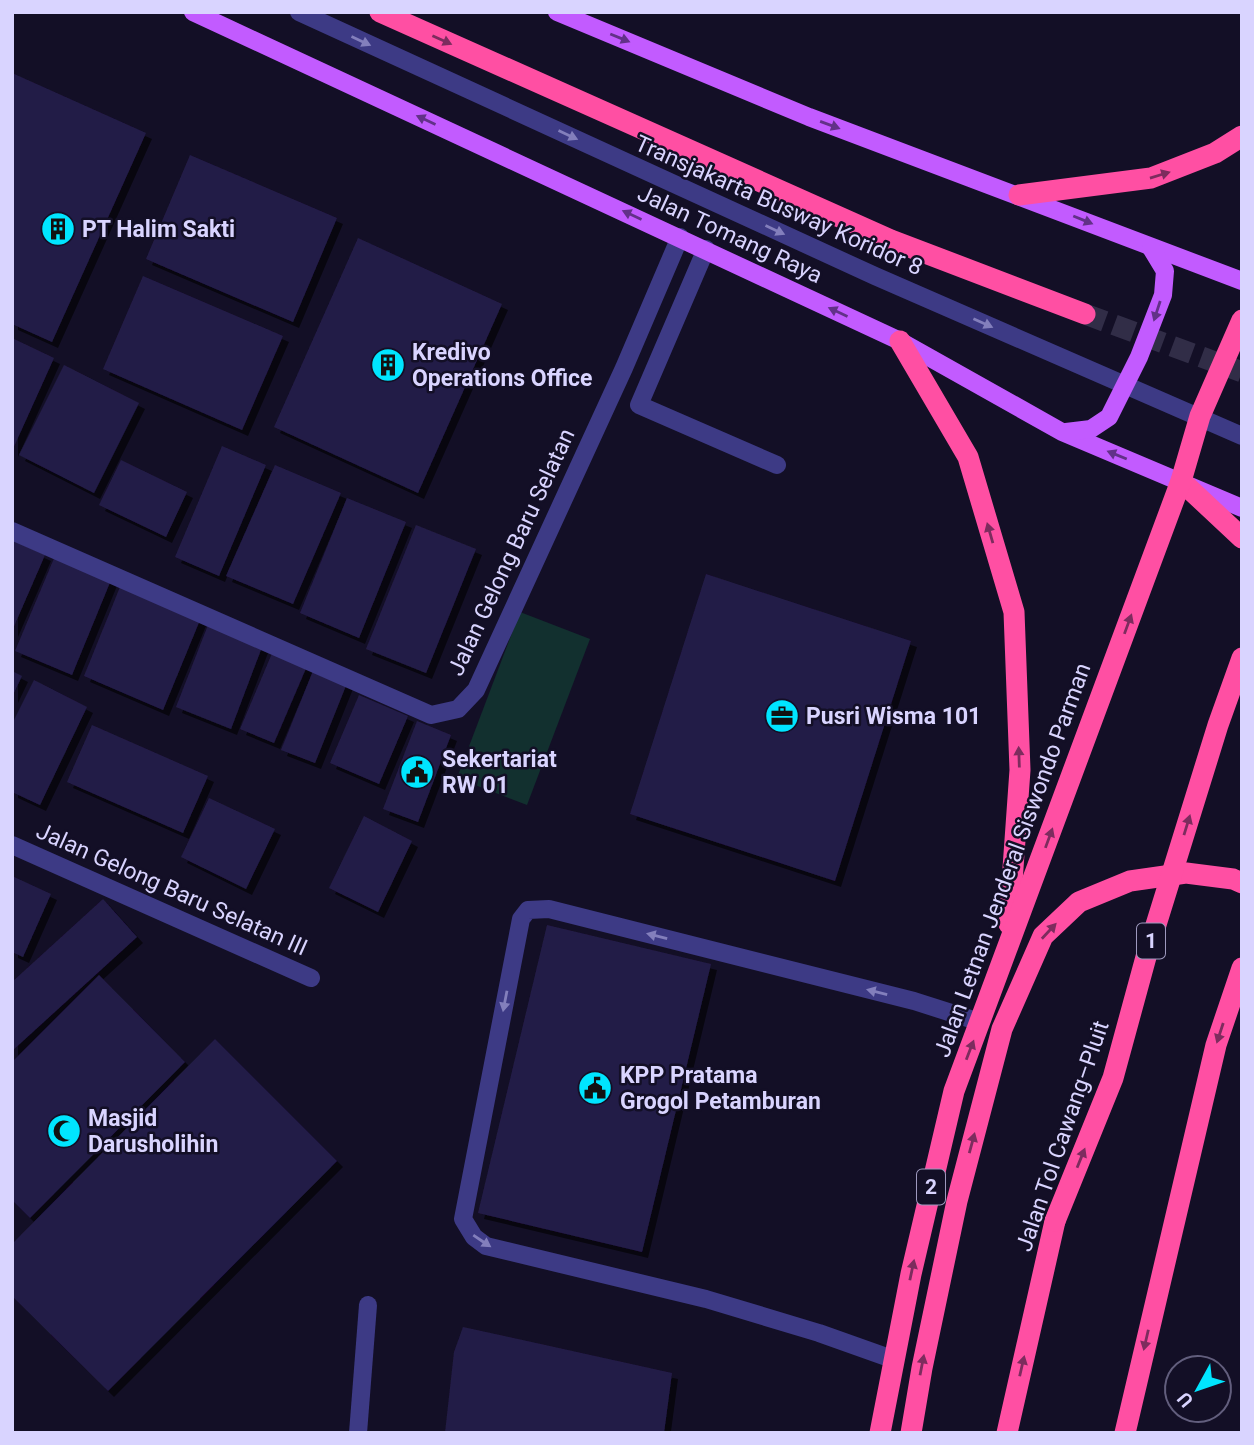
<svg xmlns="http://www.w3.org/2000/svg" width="1254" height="1445" font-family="Roboto,sans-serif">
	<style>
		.green { fill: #12302f }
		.building { fill: #241b47; filter: url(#shadow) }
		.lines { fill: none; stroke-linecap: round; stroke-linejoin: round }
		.highway-tunnel { stroke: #312d47; stroke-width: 21; stroke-dasharray: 21 10; stroke-linecap: butt }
		.minor { stroke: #3d3a85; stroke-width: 18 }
		.major { stroke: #c25bff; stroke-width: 18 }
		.highway { stroke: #ff4fa3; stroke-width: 21 }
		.highway-bridge { stroke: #ff4fa3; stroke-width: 21 }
		.oneway { fill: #623188 }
		.oneway2 { fill: #7d2c5e }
		.oneway3 { fill: #837fbc }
		.labels { text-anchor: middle; stroke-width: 5; stroke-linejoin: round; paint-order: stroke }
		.shield { fill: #130f26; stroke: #9e99be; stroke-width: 2 }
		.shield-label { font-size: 21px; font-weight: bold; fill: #d9d4ff }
		.street-label { font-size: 23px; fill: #d9d4ff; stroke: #130f26 }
		.poi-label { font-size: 23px; font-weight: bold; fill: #d9d4ff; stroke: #130f26; text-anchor: start }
	</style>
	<defs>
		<filter id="shadow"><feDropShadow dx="6" dy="6" stdDeviation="0" flood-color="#0009"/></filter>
	</defs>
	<rect width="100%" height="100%" fill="#130f26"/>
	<path class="green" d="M520,612l70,27 -63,166 -70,-27z"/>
	<g class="building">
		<path d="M12,73l134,60 -94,209 -40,-18z"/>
		<path d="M190,155l147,63 -44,104 -147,-63z"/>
		<path d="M358,238l144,66 -84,189 -144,-66z"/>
		<path d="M143,276l140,60 -41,94 -139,-61z"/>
		<path d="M12,338l42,20 -42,93z"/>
		<path d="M64,365l75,38 -45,90 -75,-38z"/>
		<path d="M222,446l44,19 -47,111 -44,-19z"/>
		<path d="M121,460l66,32 -21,45 -67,-32z"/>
		<path d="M275,465l66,28 -48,111 -67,-28z"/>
		<path d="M347,498l59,24 -47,116 -59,-25z"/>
		<path d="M416,525l60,24 -50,124 -60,-24z"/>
		<path d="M12,540l33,15 -33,76z"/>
		<path d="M55,556l56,24 -39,95 -57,-24z"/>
		<path d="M706,574l205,67 -76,240 -205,-67z"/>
		<path d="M120,587l80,33 -37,90 -79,-34z"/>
		<path d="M208,625l54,22 -31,82 -55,-22z"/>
		<path d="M273,651l34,15 -33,77 -34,-14z"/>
		<path d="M12,671l10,5 -10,21z"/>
		<path d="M313,671l34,12 -32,80 -34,-13z"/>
		<path d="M34,680l53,27 -47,98 -28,-13v-68z"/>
		<path d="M359,695l49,21 -29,68 -49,-21z"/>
		<path d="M417,721l34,14 -33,87 -35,-13z"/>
		<path d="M92,725l116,51 -25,57 -116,-51z"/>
		<path d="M209,798l66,31 -29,60 -65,-32z"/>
		<path d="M364,816l48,25 -34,71 -49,-24z"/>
		<path d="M12,876l39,18 -28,63 -11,-5z"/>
		<path d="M103,899l34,38 -125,114v-69z"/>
		<path d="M547,925l164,39 -69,288 -164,-39z"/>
		<path d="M99,975l86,87 -155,156 -18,-18v-138z"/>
		<path d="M215,1039l122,122 -229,230 -96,-95v-52z"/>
		<path d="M463,1327l209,46 -8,60h-219l9,-81z"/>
	</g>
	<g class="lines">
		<path class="highway-tunnel" d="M1085,314l157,58"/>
		<g class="minor">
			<path d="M299,12l576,264 367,160"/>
			<path d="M706,249l-67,156 138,60"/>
			<path d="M12,531l419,184 27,-6 18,-19 148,-322 56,-131"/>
			<path d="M12,845l299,133"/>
			<path d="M895,1360l-76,-27 -113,-34 -220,-53 -12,-9 -11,-18 58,-300 7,-9 21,-1 365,92 66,21"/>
			<path d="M358,1433l10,-128"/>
		</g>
		<g class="major">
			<path d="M193,12l707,329 162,91 180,76"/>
			<path d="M557,12l252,105 433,164"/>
			<path d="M1066,432l25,-3 18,-12 30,-60 24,-62 2,-24 -14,-23"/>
		</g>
		<g class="highway">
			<path d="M380,12l511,228 194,74"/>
			<path d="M1019,195l132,-17 64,-25 27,-17"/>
			<path d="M900,341l68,116 46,155 6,158 -11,154"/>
			<path d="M1181,481l61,57"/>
			<path d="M880,1433l31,-159 43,-183 227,-610 19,-65 42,-96"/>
			<path d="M911,1433l11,-65 35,-167 45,-172 41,-93 36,-34 51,-21 56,-8 47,6 9,4"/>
			<path d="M1007,1433l48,-212"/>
			<path d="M1125,1433l91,-388 26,-77"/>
		</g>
		<path class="highway-bridge" d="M1055,1221l58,-143 33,-121 72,-232 24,-67"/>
	</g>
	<defs><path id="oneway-solid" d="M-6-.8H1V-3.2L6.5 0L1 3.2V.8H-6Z" transform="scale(1.75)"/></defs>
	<g class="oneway">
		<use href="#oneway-solid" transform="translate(620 38) rotate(22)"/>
		<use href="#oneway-solid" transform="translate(426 120) rotate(-155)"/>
		<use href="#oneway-solid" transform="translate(830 125) rotate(20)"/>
		<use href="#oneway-solid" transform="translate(632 215) rotate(-155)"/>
		<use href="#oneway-solid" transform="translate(1083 220) rotate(22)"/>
		<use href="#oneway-solid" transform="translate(1157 311) rotate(108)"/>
		<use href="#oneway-solid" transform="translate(838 312) rotate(-155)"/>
		<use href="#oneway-solid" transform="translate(1117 455) rotate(-158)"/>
	</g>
	<g class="oneway2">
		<use href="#oneway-solid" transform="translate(442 40) rotate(24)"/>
		<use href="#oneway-solid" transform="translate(1160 175) rotate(-17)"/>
		<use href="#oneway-solid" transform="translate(990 533) rotate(-106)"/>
		<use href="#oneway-solid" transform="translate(1128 624) rotate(-70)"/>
		<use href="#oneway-solid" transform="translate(1019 757) rotate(-92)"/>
		<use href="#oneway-solid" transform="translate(1187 825) rotate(-73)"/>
		<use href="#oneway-solid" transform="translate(1049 838) rotate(-70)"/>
		<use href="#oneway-solid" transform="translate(1049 931) rotate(-47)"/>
		<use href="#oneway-solid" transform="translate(1220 1033) rotate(108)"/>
		<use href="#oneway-solid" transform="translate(970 1050) rotate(-69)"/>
		<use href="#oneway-solid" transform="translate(972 1143) rotate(-75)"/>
		<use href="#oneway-solid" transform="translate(1081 1158) rotate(-68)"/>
		<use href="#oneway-solid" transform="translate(912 1270) rotate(-78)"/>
		<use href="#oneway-solid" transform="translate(1146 1340) rotate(103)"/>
		<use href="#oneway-solid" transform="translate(922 1365) rotate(-79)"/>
		<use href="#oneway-solid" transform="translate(1022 1366) rotate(-77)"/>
	</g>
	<g class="oneway3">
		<use href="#oneway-solid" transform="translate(361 41) rotate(25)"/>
		<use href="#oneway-solid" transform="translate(568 135) rotate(25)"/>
		<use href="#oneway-solid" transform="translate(775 230) rotate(25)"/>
		<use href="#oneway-solid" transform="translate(983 323) rotate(24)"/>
		<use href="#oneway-solid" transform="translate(657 936) rotate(-166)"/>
		<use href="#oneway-solid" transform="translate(877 992) rotate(-166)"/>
		<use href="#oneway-solid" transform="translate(505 1001) rotate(101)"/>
		<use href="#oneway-solid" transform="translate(482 1241) rotate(34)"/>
	</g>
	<defs>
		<g id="building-disc" transform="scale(1.75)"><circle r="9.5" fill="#00e5ff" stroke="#130f26"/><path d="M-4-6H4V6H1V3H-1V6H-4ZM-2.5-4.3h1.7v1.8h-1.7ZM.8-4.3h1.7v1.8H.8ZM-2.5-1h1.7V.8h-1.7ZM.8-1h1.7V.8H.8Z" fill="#111"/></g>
		<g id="office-disc" transform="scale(1.75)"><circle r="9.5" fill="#00e5ff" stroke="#130f26"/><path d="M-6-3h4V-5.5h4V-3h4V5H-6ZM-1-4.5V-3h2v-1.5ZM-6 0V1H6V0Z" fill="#111"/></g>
		<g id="civic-disc" transform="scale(1.75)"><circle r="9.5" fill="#00e5ff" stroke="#130f26"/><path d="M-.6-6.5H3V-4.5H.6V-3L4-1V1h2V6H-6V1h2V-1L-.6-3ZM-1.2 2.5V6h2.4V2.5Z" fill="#111"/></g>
		<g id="mosque-disc" transform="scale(1.75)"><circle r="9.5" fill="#00e5ff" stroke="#130f26"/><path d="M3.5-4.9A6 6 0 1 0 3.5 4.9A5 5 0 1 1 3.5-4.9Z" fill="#111"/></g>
	</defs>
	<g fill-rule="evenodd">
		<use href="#building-disc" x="58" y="229"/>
		<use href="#building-disc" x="388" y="365"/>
		<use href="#office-disc" x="782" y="716"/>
		<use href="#civic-disc" x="417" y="772"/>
		<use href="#civic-disc" x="595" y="1088"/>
		<use href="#mosque-disc" x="64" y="1131"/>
	</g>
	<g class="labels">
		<g class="shield">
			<rect x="1137" y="923.5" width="28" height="35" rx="5"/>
			<rect x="917" y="1169.5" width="28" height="35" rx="5"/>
		</g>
		<g class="shield-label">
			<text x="1151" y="948">1</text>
			<text x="931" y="1194">2</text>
		</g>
		<g class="street-label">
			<text transform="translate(779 205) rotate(24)" y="8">Transjakarta Busway Koridor 8</text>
			<text transform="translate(730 234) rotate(25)" y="8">Jalan Tomang Raya</text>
			<text transform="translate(511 552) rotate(-65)" y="8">Jalan Gelong Baru Selatan</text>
			<text transform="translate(1012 860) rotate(-70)" y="8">Jalan Letnan Jenderal Siswondo Parman</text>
			<text transform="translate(172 889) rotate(24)" y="8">Jalan Gelong Baru Selatan III</text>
			<text transform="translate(1062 1136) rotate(-71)" y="8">Jalan Tol Cawang–Pluit</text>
		</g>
		<g class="poi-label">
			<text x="82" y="237">PT Halim Sakti</text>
			<text x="412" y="360">Kredivo<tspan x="412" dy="26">Operations Office</tspan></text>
			<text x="806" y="724">Pusri Wisma 101</text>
			<text x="442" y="767">Sekertariat<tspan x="442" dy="26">RW 01</tspan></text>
			<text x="620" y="1083">KPP Pratama<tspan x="620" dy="26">Grogol Petamburan</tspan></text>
			<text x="88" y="1126">Masjid<tspan x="88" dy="26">Darusholihin</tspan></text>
		</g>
	</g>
	<rect width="1254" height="1445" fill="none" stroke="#d9d4ff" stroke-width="28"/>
	<g transform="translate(1198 1389) rotate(230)"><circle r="33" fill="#130f26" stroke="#625e7d" stroke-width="2"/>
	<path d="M0-5L12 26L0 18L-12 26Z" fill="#00e5ff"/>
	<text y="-10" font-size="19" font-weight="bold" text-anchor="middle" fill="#d9d4ff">U</text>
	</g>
</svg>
